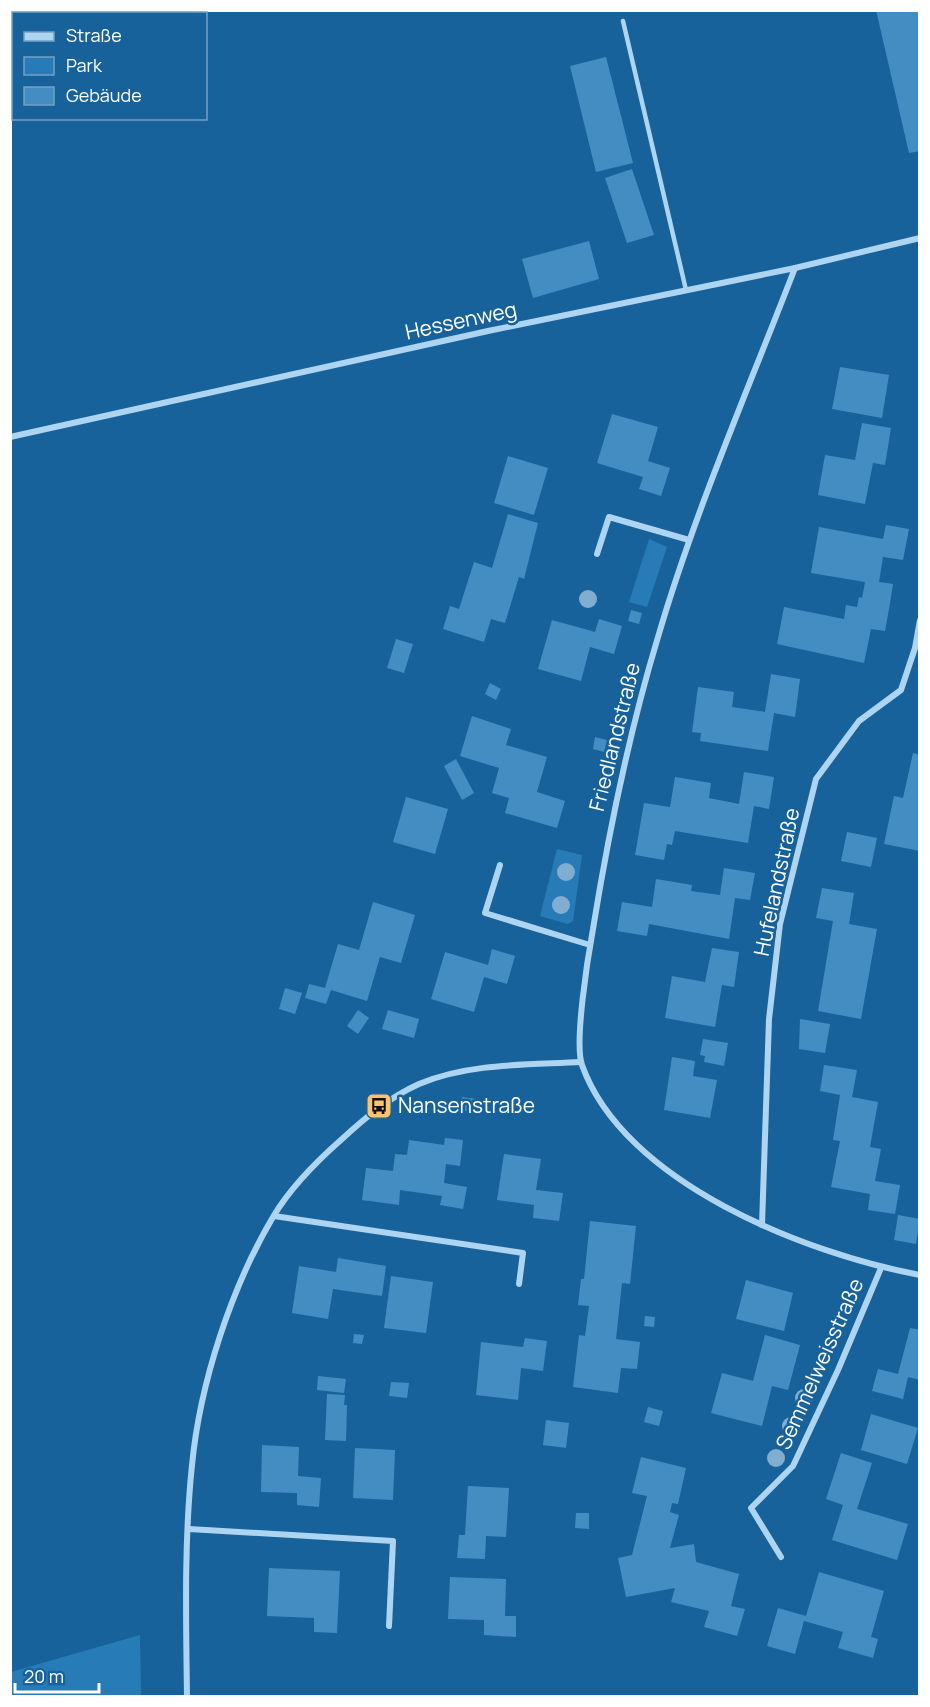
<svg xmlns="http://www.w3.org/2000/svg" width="930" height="1707" font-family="Manrope,sans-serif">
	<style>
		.green { fill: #277cb7 }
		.building { fill: #448dc3 }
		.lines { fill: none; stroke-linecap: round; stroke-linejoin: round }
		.service { stroke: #add5f2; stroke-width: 4.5 }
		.minor { stroke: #add5f2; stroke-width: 6 }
		.tree { fill: #80aed0 }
		.labels { text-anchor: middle; stroke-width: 5; stroke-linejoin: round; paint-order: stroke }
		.street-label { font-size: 21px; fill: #fff; stroke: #18629b }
		.poi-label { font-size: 21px; fill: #fff; stroke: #18629b; text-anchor: start }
	</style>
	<rect width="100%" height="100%" fill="#18629b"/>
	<g class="green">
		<path d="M649,539l18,8 -20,60 -18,-5z"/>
		<path d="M557,849l25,6 -9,66 -5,3 -28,-8z"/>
		<path d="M140,1635l1,61h-130v-24z"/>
	</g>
	<g class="building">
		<path d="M876,10h44v141l-11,2z"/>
		<path d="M606,57l27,106 -37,9 -26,-106z"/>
		<path d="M632,169l22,66 -27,8 -22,-65z"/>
		<path d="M589,241l10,38 -66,19 -11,-39z"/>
		<path d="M840,367l49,8 -7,43 -50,-9z"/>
		<path d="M612,414l46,13 -10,34 22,7 -9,28 -22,-7 4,-12 -46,-14z"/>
		<path d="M862,423l29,5 -6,37 -12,-2 -8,41 -47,-9 7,-40 30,5z"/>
		<path d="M508,456l40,12 -14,47 -40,-12z"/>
		<path d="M508,514l30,9 -14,56 -5,-2 -14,46 -14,-4 -7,23 -41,-13 7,-23 9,3 15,-47 18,6z"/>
		<path d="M886,525l23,4 -6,31 -20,-3 -4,25 14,2 -3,19 -5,28 -14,-2 -7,34 -87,-19 7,-37 60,12 2,-14 11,2 2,-10 3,1 3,-16 -54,-9 8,-46 64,12z"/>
		<path d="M631,610l11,3 -3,11 -11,-3z"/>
		<path d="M599,619l23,7 -8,28 -24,-7 -9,34 -43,-12 14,-49 43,12z"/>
		<path d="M396,639l17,5 -9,29 -17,-5z"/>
		<path d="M771,674l29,5 -5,38 -21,-4 -6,38 -68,-10 1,-8 -9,-1 6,-45 36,5 -2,15 33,5z"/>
		<path d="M490,683l11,6 -5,11 -11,-6z"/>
		<path d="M472,716l39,13 -5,16 41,12 -10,35 28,9 -8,27 -52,-15 4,-15 -17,-5 7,-25 -39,-12z"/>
		<path d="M595,737l12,3 -3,12 -11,-3z"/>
		<path d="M913,753l7,2v96l-36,-7 10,-48 9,2z"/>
		<path d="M456,759l18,34 -12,7 -18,-34z"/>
		<path d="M744,772l30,5 -5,32 -15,-3 -6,37 -73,-12 -3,14 -5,-1 -3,16 -29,-5 9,-52 26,4 5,-30 36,6 -2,15 30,6z"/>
		<path d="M406,797l42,12 -13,45 -42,-12z"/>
		<path d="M847,832l30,6 -6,29 -30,-6z"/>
		<path d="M724,868l31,5 -5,27 -15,-2 -6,41 -80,-15 -2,12 -30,-5 5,-29 30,5 4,-28 36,6 -1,6 29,4z"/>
		<path d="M822,888l32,5 -5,31 28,5 -16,90 -43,-8 15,-90 -17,-3z"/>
		<path d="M373,902l42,13 -14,48 -21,-6 -13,44 -36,-11 -5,14 -21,-6 4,-14 16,4 13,-44 21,6z"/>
		<path d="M712,948l27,4 -5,35 -12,-2 -7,42 -50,-9 7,-42 33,6z"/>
		<path d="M492,949l23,7 -8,28 -23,-7 -10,35 -43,-13 14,-47 43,13z"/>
		<path d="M285,988l17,5 -7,21 -16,-5z"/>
		<path d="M358,1010l11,8 -11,16 -11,-8z"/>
		<path d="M388,1010l31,9 -5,19 -32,-9z"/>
		<path d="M800,1019l30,5 -5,29 -26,-4z"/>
		<path d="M703,1039l25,4 -4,23 -20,-4 1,-6 -5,-1z"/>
		<path d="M672,1057l23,4 -2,15 24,4 -7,38 -46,-8z"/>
		<path d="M824,1065l33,5 -5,27 26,5 -8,45 11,2 -6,32 25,4 -5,29 -27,-4 2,-16 -39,-7 9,-46 -7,-1 7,-45 -20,-4z"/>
		<path d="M462,1097l15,2 -2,13 -15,-2z"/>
		<path d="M445,1138l18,2 -3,26 -14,-2 -2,19 23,4 -4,22 -23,-4 2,-9 -42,-6 -1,15 -37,-5 4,-32 27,3 2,-17 12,1 2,-15 35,5z"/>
		<path d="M504,1154l37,5 -5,31 27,3 -4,28 -26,-3 1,-13 -37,-5z"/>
		<path d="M898,1215l22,4 -4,25 -22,-4z"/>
		<path d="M590,1221l46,5 -6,58 -8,-1 -6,56 24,3 -3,27 -16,-1 -3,25 -45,-6 6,-52 6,1 4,-30 -11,-1 3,-26h3z"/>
		<path d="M338,1258l48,8 -4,30 -49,-7 -5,30 -36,-6 7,-47 37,6z"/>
		<path d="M391,1276l42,6 -7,51 -42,-5z"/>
		<path d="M746,1280l47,13 -9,38 -48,-12z"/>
		<path d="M645,1316l10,1 -1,10 -10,-1z"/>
		<path d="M910,1328l10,2v50l-12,-3 -5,22 -31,-8 6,-22 20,5z"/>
		<path d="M354,1334l10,1 -2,9 -9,-1z"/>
		<path d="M765,1335l35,10 -12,45 -16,-4 -10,40 -51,-13 11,-40 31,8z"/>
		<path d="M525,1338l22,3 -4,30 -22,-3 -3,32 -42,-5 5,-53 42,5z"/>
		<path d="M318,1376l28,3 -2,14 -27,-3z"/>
		<path d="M391,1382l18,1 -2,15 -18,-2z"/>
		<path d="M327,1394l18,1 -1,10h3l-1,36 -21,-1z"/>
		<path d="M648,1407l15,4 -4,15 -15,-4z"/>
		<path d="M871,1414l47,14 -11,36 -46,-14z"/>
		<path d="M546,1420l23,3 -3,25 -23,-3z"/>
		<path d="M262,1445l37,2 -1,29 23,2 -2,29 -22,-2v-12l-36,-1z"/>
		<path d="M355,1448l40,2 -2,50 -40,-2z"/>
		<path d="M841,1453l31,10 -15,46 51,15 -11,36 -65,-20 11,-35 -17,-6z"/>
		<path d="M641,1457l45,11 -8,36 -6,-1 -2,9 9,3 -9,33 24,-4 2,18 43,12 -8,32 14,3 -8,27 -33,-9 5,-16 -38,-9 4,-14 -49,9 -8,-39 14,-3 15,-59 -15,-3z"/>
		<path d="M468,1486l41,2 -3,49 -20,-1 -1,23 -28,-1 2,-23h6z"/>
		<path d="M576,1513h13v16l-14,-1z"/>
		<path d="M269,1568l71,3 -3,62 -23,-1v-14l-47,-2z"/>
		<path d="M819,1572l65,19 -13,46 7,2 -5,19 -35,-10 5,-16 -39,-11 -9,33 -28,-8 11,-38 28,8z"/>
		<path d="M450,1577l56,2 -1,37h11v21l-32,-2v-15l-36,-1z"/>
	</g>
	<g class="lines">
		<path class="service" d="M623,21l63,269"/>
		<g class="minor">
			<path d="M795,268c-47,122 -100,243 -137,369 -29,96 -49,193 -65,292 -5,27 -19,114 -11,136 42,118 225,189 338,210"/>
			<path d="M10,437l478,-106 307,-63 125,-30"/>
			<path d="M597,554l12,-37 80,23"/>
			<path d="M500,865l-15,48 105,32"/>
			<path d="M274,1216l249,37 -4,31"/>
			<path d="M762,1225l7,-206 11,-95 36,-145 43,-58 42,-31 14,-42 5,-28"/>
			<path d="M189,1529l204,12 -4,85"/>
			<path d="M781,1557l-30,-49 42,-42 45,-96 43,-102"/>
			<path d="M187,1696c-1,-76 -3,-155 5,-231 8,-82 39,-177 81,-248 17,-29 44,-56 69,-78 24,-22 48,-42 77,-55 49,-21 109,-19 162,-22"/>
		</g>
	</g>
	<g class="tree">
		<circle cx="588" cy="599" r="9"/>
		<circle cx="566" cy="872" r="9"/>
		<circle cx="561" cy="905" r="9"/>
		<circle cx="804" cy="1398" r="9"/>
		<circle cx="791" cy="1426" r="9"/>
		<circle cx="776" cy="1458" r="9"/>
	</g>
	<defs>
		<g id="bus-square" transform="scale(1.35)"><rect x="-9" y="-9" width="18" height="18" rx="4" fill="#ffc26e" stroke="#18629b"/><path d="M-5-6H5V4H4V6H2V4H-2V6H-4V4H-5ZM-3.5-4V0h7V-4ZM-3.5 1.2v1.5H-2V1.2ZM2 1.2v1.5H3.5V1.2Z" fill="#111"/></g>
	</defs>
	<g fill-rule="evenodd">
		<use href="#bus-square" x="379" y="1106"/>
	</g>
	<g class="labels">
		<g class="street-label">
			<text transform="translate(461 321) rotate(-12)" y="7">Hessenweg</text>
			<text transform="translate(615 737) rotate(-76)" y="7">Friedlandstraße</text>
			<text transform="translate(777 882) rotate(-78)" y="7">Hufelandstraße</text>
			<text transform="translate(820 1364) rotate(-66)" y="7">Semmelweisstraße</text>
		</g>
		<g class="poi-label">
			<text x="398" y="1113">Nansenstraße</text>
		</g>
	</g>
	<rect width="930" height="1707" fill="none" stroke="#ffffff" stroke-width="24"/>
	<rect x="12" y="12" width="195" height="108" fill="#18629b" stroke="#74a1c3" stroke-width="1.5"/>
	<rect x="24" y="32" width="30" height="9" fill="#add5f2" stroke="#74a1c3" stroke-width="1.5"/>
	<text x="66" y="42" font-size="18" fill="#ffffff">Straße</text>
	<rect x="24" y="57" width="30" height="18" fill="#277cb7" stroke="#74a1c3" stroke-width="1.5"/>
	<text x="66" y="72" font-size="18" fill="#ffffff">Park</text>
	<rect x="24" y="87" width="30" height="18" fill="#448dc3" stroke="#74a1c3" stroke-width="1.5"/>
	<text x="66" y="102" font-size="18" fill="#ffffff">Gebäude</text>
	<path d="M15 1683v9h84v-9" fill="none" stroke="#ffffff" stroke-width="3"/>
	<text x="24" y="1683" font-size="18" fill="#ffffff" stroke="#18629b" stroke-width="4.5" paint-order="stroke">20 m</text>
</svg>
